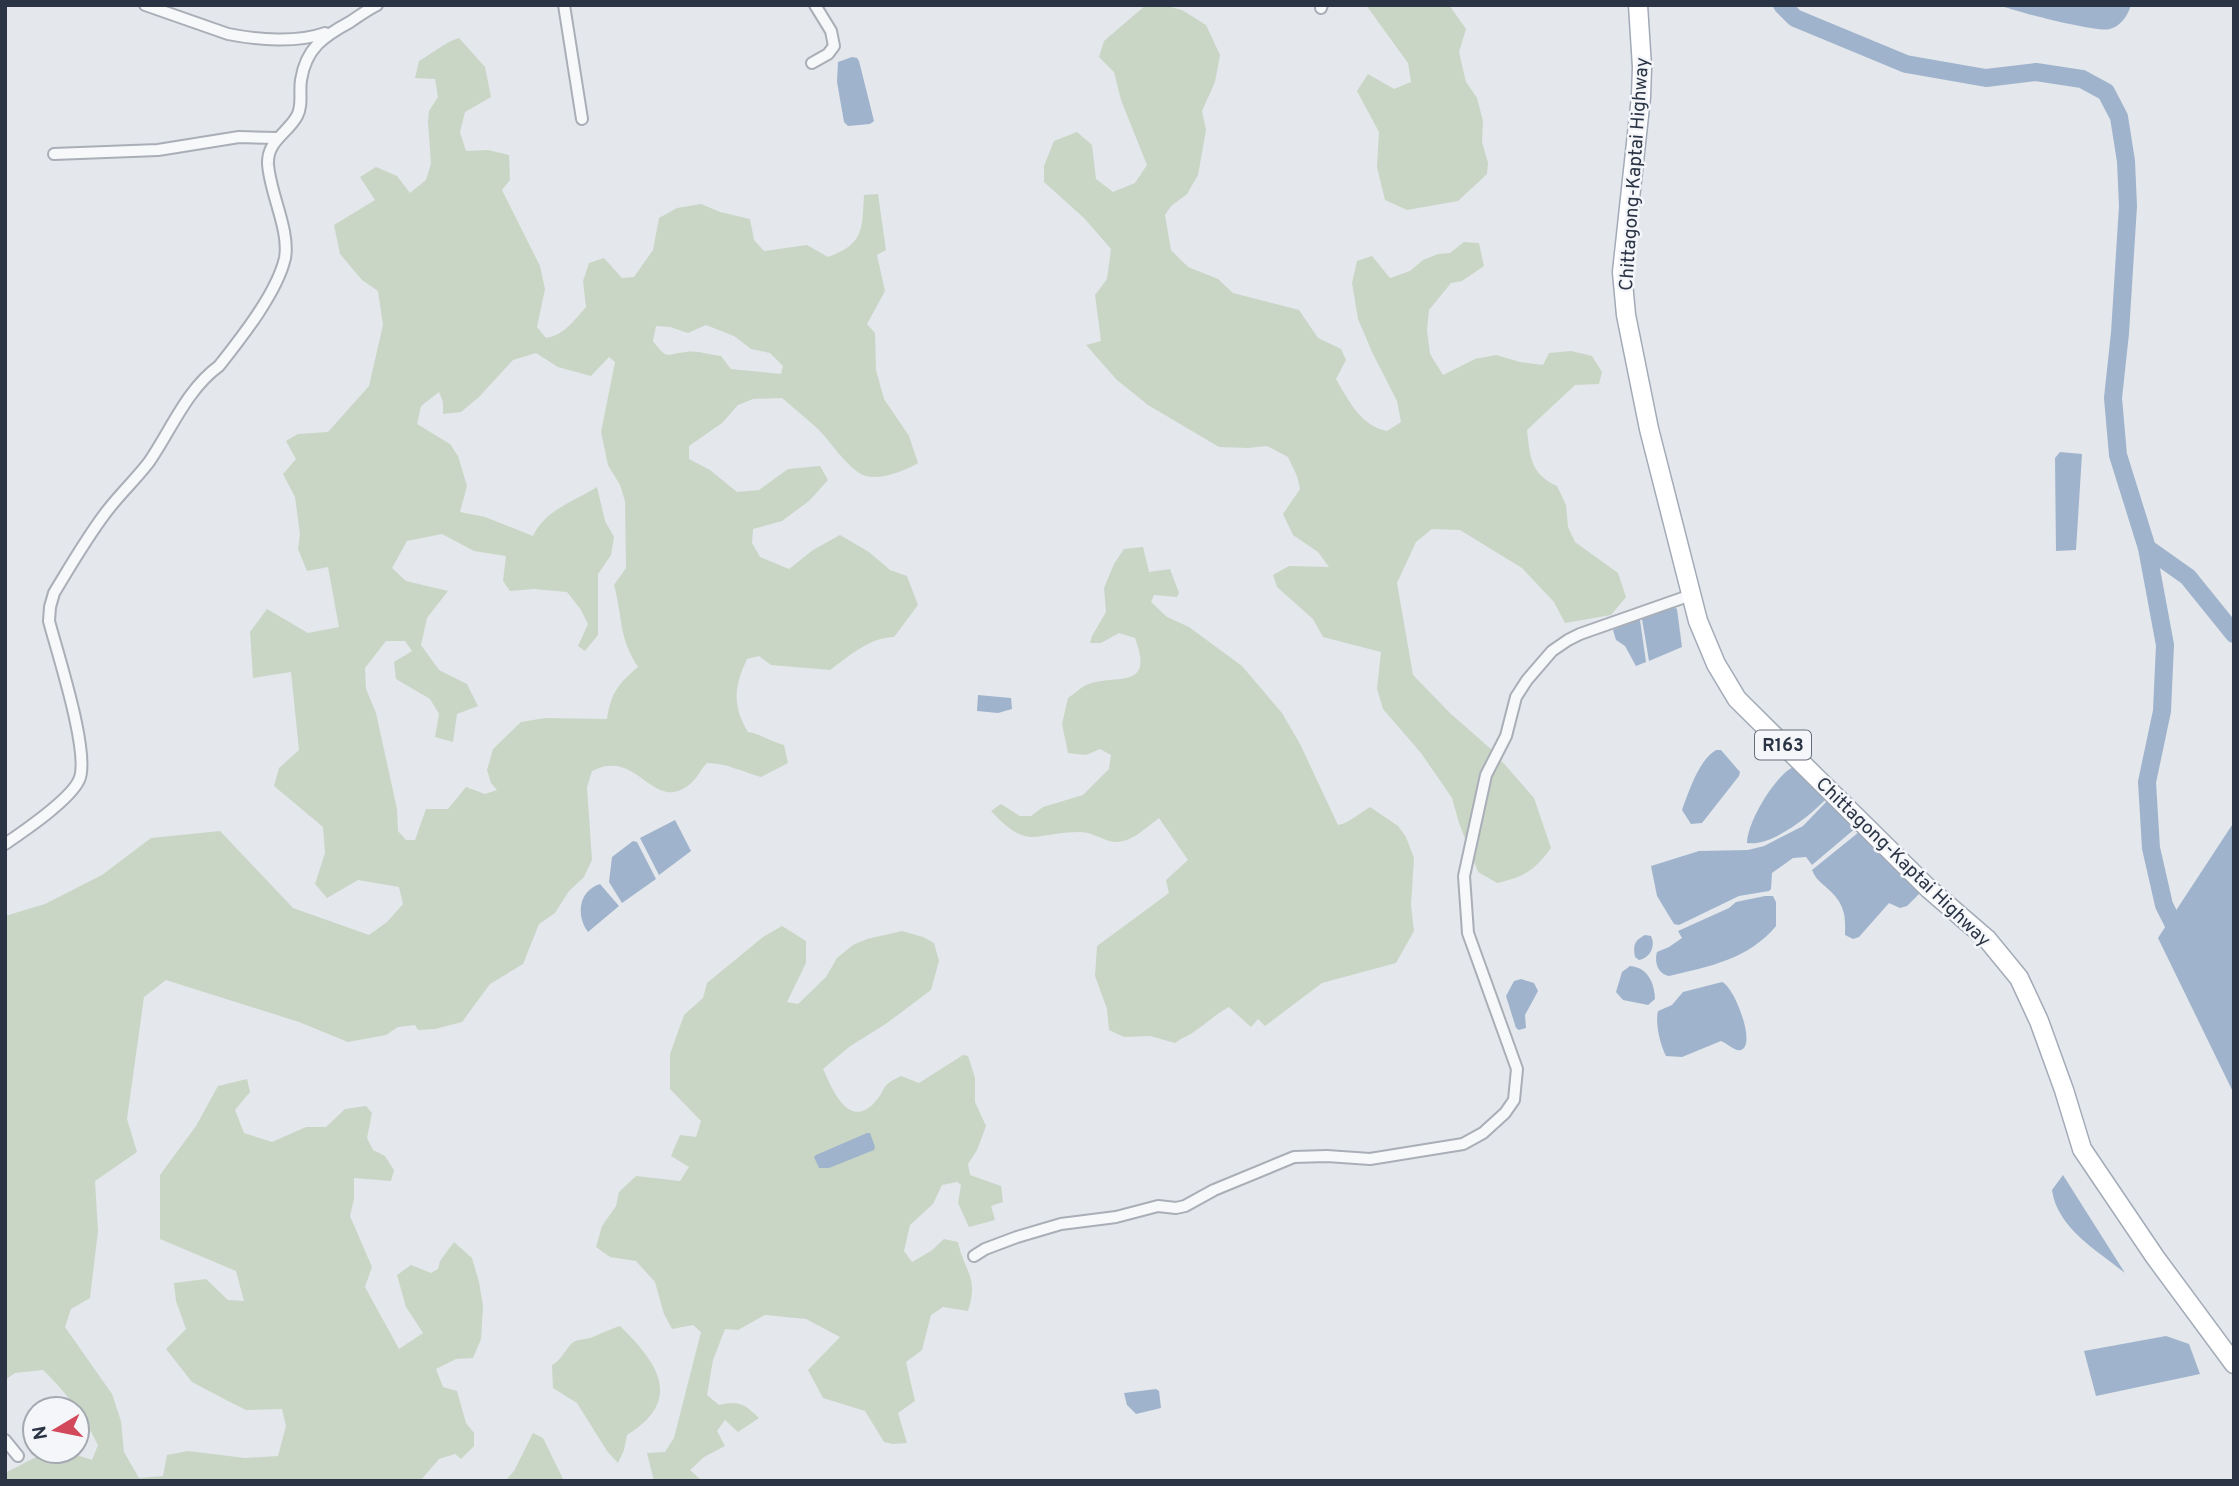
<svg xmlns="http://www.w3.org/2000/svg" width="2239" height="1486" font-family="Overpass,sans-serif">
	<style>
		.green { fill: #c9d6c5; fill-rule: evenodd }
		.water { fill: #9fb4cc }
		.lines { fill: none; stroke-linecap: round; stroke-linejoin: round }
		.river { stroke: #9fb4cc; stroke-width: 18 }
		.minor-casing { stroke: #a9aeb7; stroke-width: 14 }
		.primary-casing { stroke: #a3abb8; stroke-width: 21 }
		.minor { stroke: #f7f8fa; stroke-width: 10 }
		.primary { stroke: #fff; stroke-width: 18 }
		.labels { text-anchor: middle; stroke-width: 5; stroke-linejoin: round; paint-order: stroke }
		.shield { fill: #f4f6f9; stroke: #676e7b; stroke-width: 2 }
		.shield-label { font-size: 18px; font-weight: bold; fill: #2b3445 }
		.street-label { font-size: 19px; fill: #2b3445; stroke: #f4f6f9 }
	</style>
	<rect width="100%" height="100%" fill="#e4e7ec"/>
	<g class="green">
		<path d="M1146,5h17l19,5 24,15 14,30 -5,27 -13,29 4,19 -8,45 -11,19 -16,12 -6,9 6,35 17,17 30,12 15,14 66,17 19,28 23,11 5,11 -10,19c12,21 25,47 51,52l14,-9 -4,-21 -24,-47 -15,-35 -6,-36 5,-22 15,-5 18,22 20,-7 13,-11 15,-6 12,-1 14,-11 15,1 5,23 -22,15 -11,2 -22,27 -2,20 3,24 13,21 32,-16 21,-4 24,7 23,3 6,-12 22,-2 21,5 10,16 -3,12 -24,1 -48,45c3,26 3,44 30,56l9,19 2,22 7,15 43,31 8,24 -15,18 -46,8 -11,-21 -32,-34 -62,-38 -28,-1 -16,13 -19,41 16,92 38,39 41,36 42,48 17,50c-18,24 -26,28 -54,35l-19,-11 -19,-49 -7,-25 -31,-45 -38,-44 -6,-20 4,-37 -58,-15 -10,-18 -36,-32 -4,-12 16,-9 40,1 -11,-15 -25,-17 -10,-21 17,-25 -3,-13 -9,-19 -21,-11 -19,2 -29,-1 -71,-42 -31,-25 -31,-35 15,-4 -6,-46 12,-16 4,-30 -27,-31 -40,-36v-16l10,-25 23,-9 15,13 4,34 17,13 22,-9 12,-18 -26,-65 -7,-28 -15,-15 5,-16z"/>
		<path d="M1366,5h83l17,24 -7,23 7,30 11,16 6,23 -1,21 6,21 -1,11 -29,27 -51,9 -22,-10 -8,-33 2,-35 -22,-41 11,-17 26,15 17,-7 -3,-19z"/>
		<path d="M459,38l26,29 6,30 -26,15 -5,20 6,19 22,-1 21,5 1,25 -8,10 38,76 5,23 -8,38 9,11c19,-3 28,-18 40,-31l-3,-26 6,-18 15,-5 18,20 12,-1 19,-27 6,-32 18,-10 24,-4 19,8 30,7 4,21 10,11 43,-6 21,12c36,-13 34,-27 36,-62l14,-1 8,56 -9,5 8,36 -18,33 8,9 1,37 8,29 25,37 9,27c-13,8 -37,17 -52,13 -16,-4 -35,-34 -47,-46 -12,-11 -25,-22 -37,-32l-29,1 -15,6 -16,18 -33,23v13l21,11 27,22 22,-2 29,-21 32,-3 8,14 -19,21 -27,20 -29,8 -1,14 8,14 29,12 24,-19 27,-15 29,17 21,18 17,6 11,29 -24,32c-24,0 -46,20 -64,33l-59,-5 -12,-9 -12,3c-13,28 -15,46 1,73 13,2 23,10 36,13l4,18 -27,14c-18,-5 -35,-14 -54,-14 -7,7 -10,16 -18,22 -33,25 -47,-23 -81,-19 -5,0 -11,3 -16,5l-5,16 5,73 -8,17 -15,14 -14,22 -16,11 -16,40 -33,20 -28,38 -27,7 -17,1 -3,-5 -17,2 -12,8 -38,7 -49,-20 -133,-42 -22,17 -17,122 10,33 -42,29 3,50 -8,67 -19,11 -6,18 47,67 9,27 3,31 15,26 24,-2 4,-21 21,-4 57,7 33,-2 8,-30 -4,-17 -36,1 -18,-9 -36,-19 -26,-33 20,-20 -10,-28 -2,-18 32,-4 22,21 16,1 -8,-30 -76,-32v-64l36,-49 22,-40 29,-7 3,13 -15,18 9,23 28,9 34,-15h20l19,-18 21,-3 6,7 -5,25 6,12 12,6 9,14 -3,11 -37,-3v21l-4,17 22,51 -7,20 34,62 24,-16 -17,-26 -9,-32 14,-10 20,8 7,-4 2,-8 14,-19 18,16 7,24 4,24 -2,33 -8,19 -17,1 -20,10 7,18 14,4 9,32 8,10v13l-13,13 -6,-5 -16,5 -19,22h-415v-8c42,-20 41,-29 87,-13l6,-15c-15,-30 -31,-52 -55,-75l-28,3 -10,7v-464l40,-12 57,-29 49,-37 69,-7 73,77 76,27 18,-13 16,-18 -4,-17 -41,-7 -31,18 -12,-14 10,-31 -2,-26 -49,-41 5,-18 20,-18 -8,-78 -38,6 -3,-46 17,-23 41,24 31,-6 -11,-60 -21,4 -9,-22 2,-15 -5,-37 -12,-23 13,-15 -10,-18 12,-7 30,-2 41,-46 14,-61 -5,-34 -16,-11 -22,-26 -6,-29 41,-25 -15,-23 16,-10 21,9 13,17 16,-13 5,-16 -3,-42 1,-11 9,-14 -3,-18 -20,-1 4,-17c14,-8 25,-18 40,-23zM706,325l28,11 17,13 19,4 13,13 -2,8 -50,-5 -10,-13c-11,-1 -24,-6 -35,-4 -21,2 -18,9 -33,-11l3,-15 14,1 18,6zM536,353l22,14 33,9 18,-19 6,5 -14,70 7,33 12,20 5,16 1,67 -12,17c9,33 4,51 24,82 -20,17 -27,26 -31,52l-62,-1 -24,4 -28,27 -6,21 4,13 6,7 -12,4 -19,-7 -18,22h-22l-11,31h-9l-8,-9 -1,-22 -21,-96 -10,-24 -1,-21 21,-27h19l7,10 -18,11 2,17 34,20 9,15 -4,23 18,5 4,-28 21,-8 -11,-22 -28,-14 -18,-25 6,-27 21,-27 -42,-10 -14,-13 15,-27 35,-7 32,17 32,5 -3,25 7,10 24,-2 33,3 14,18 7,14 -10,22 7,5 13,-16v-61l13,-19 3,-18 -9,-16 -8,-34c-24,15 -52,23 -64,49l-48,-19 -25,-5 7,-26 -9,-30 -8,-12 -33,-20 4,-18 18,-14 4,10v12l18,-2 18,-15 34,-37z"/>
		<path d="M1143,547l6,25 21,-3 9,24 -2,4 -23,-2 -3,7 16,15 22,10 53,39 40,47 18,31 38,81c11,-2 22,-12 32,-18l28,19 8,11 8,21 -3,47 3,26 -18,32 -74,20 -57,43 -7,-7 -7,8 -22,-20c-13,7 -22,16 -34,24 -6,5 -14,7 -20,12l-25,-7 -26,1 -15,-7 -2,-21 -12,-33 2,-30 72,-53 -3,-13 22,-20 -29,-42c-15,11 -32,30 -53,22 -7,-3 -17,-8 -26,-8 -46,0 -51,20 -89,-21l10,-7 19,12h11l12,-9 40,-12 26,-26 2,-14 -11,-6 -14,6 -18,-2 -6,-29 6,-26c6,-4 12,-10 18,-13 30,-12 69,7 49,-47l-16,-5 -18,10h-11l2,-7 14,-24 -2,-24 10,-24 10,-15z"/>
		<path d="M782,926l24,15v22l-19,39 11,2 28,-27 11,-19 16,-13 14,-6 35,-8 21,6 11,6 5,18 -8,29 -44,33 -38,24 -26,22c9,19 25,62 52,33 13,-14 3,-15 26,-26l18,7 44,-28 5,1 7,22v24l11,24 -9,24 -9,14 2,11 31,11 2,16 -12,4 4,14 -26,7 -11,-24 3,-18 -4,-3 -15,3 -9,19 -23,21 -6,26 8,11 19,-11 13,-12 14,3c7,32 21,34 10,69l-25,-4 -12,8 -9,35 -16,12 9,39 -17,12 9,30 -14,1 -9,-2 -19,-31 -42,-13 -15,-28 32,-33 -34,-18 -41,-4 -27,15 -13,-1 -12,31 -6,35 12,10c19,-5 26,-1 40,13l-21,14 -13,-12 -8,11 8,15 -21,11 -14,13 12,11h-48l-7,-28 18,-1 9,-14 27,-106 -8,-7 -21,4 -8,-15 -9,-32 -19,-21 -26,-4 -14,-10 6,-21 14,-20 3,-14 17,-16 44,5 9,-14 -18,-11 9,-21 16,2 5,-16 -31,-32v-35l14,-39 19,-17 4,-15 56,-46z"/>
		<path d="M620,1326c38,37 64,74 7,109l-3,15 -6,13 -11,-12 -30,-48 -24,-15 -1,-23c9,-5 12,-13 19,-21 7,-6 14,-4 22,-7 9,-4 17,-8 27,-11z"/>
		<path d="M533,1433l10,5 21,43h-59l9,-10z"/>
	</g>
	<g class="water">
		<path d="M1999,5h132c-3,10 -10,21 -21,24 -12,4 -97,-18 -111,-24z"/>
		<path d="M852,57l5,1 2,3 15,60 -4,3 -22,2 -4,-4 -7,-40 1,-20z"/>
		<path d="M2060,452l22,2 -6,96 -20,1 -1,-93z"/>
		<path d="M1674,607l3,2 5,38 -33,14 -7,-42z"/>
		<path d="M1636,619l4,1 6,42 -10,4 -11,-20 -9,-6 -3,-10z"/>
		<path d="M978,695l33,3 1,11 -14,4 -21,-2z"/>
		<path d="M1716,750h5l19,22 -1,4 -37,47 -11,1 -9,-14 1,-3c7,-18 16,-47 33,-57z"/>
		<path d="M1793,767l33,29v3c-16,17 -55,48 -79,44 0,-21 28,-67 46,-76z"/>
		<path d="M1828,800l29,27 -45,38 -6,-8 -13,1 -21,15 -1,16 -2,2 -30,5 -60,29 -5,-1 -17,-28 -6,-30 48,-15 49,-1 16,-4 39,-20z"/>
		<path d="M675,820l16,31 -32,24 -19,-37z"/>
		<path d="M2234,822v272l-76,-156z"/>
		<path d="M1859,832l59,53 1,9 -12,12 -7,2 -11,-5 -30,34 -6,2 -8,-4c1,-21 -1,-32 -18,-47 -7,-6 -12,-10 -15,-18z"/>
		<path d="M633,841l4,1 19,37 -34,24 -13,-21 3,-25z"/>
		<path d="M600,884l19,22 -31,26c-12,-16 -10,-41 12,-48z"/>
		<path d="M1765,896h8l3,6v24c-27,33 -68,41 -107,50 -11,-2 -15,-14 -12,-24l12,-5 13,-9 -4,-7 51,-23 7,-6z"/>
		<path d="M1645,935l6,1c5,10 -1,22 -12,24l-4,-3c-2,-12 -1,-16 10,-22z"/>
		<path d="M1630,966c18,2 24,16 25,33l-7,6 -25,-5 -7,-8 6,-20z"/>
		<path d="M1521,979l13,4 4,8 -13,24 1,13 -7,2 -3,-2 -10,-32 8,-15z"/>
		<path d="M1722,982c12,4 35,63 19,68 -6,2 -14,-7 -20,-9l-39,16 -16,-1c-6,-12 -11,-33 -8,-45l14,-6 11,-13z"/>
		<path d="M867,1133h3l5,14 -1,3 -45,18h-10l-5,-11 2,-2z"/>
		<path d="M2063,1175l62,98c-27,-22 -68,-45 -73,-83z"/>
		<path d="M2166,1336l23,8 11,30 -104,22 -12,-45z"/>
		<path d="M1156,1389l3,2 2,17 -25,6 -9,-9 -3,-12z"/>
	</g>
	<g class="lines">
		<g class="river">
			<path d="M1782,5l13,13 111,46 80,14 50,-6 46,7 24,13 13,25 7,44 2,45 -8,127 -7,65 5,57 29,93 18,97 -3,66 -15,71 4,66 13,57 16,32"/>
			<path d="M2147,548l41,29 46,57"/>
		</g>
		<g class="minor-casing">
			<g id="minor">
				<path d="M145,5l83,29c30,6 69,9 97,-1"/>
				<path d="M564,5l18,114"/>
				<path d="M1321,8l1,-3"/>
				<path d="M812,63l16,-9 6,-8 -3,-15 -16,-26"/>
				<path d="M54,154l104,-4 81,-13 38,1"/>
				<path d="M5,844c19,-13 65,-44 74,-64 12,-25 -22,-128 -30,-159l1,-14 4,-14c17,-28 33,-56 53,-82 13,-17 29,-32 42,-49 22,-32 38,-73 70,-96 22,-28 58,-73 66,-108 5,-28 -15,-64 -17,-94 -1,-23 19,-30 29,-48 6,-11 2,-24 4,-36 5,-32 23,-44 49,-58 9,-6 17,-12 27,-17"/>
				<path d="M974,1256l11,-7 32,-12 44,-13 55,-7 42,-11 18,2 9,-2 29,-16 80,-33 33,-1 43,3 93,-15 20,-11 22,-20 9,-13 3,-31 -49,-136 -4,-57 22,-101 20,-39 10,-39 11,-17 25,-29 16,-11 12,-6 111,-39"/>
				<path d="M5,1440l13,16"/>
			</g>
		</g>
		<g class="primary-casing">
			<path id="primary" d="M1638,5l4,62 -1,30 -19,175 4,43 23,114 49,192 18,43 21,35 192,190 58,50 32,39 20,43 25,69 18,59 73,108 79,107"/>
		</g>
		<use href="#minor" class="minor"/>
		<use href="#primary" class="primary"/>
	</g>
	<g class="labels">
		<rect class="shield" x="1755" y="730.5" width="56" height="29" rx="5"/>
		<g class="shield-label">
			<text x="1783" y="751">R163</text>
		</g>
		<g class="street-label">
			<text transform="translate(1633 174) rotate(-86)" y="7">Chittagong-Kaptai Highway</text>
			<text transform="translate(1904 861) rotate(44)" y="7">Chittagong-Kaptai Highway</text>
		</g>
	</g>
	<rect width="2239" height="1486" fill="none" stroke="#2b3445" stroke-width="14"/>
	<g transform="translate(56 1430) rotate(260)"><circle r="33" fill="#f4f6f9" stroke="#a4a8b1" stroke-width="2"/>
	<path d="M0-5L12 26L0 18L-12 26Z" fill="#d1495b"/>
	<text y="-10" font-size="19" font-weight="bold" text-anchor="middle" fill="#2b3445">N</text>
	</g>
</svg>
